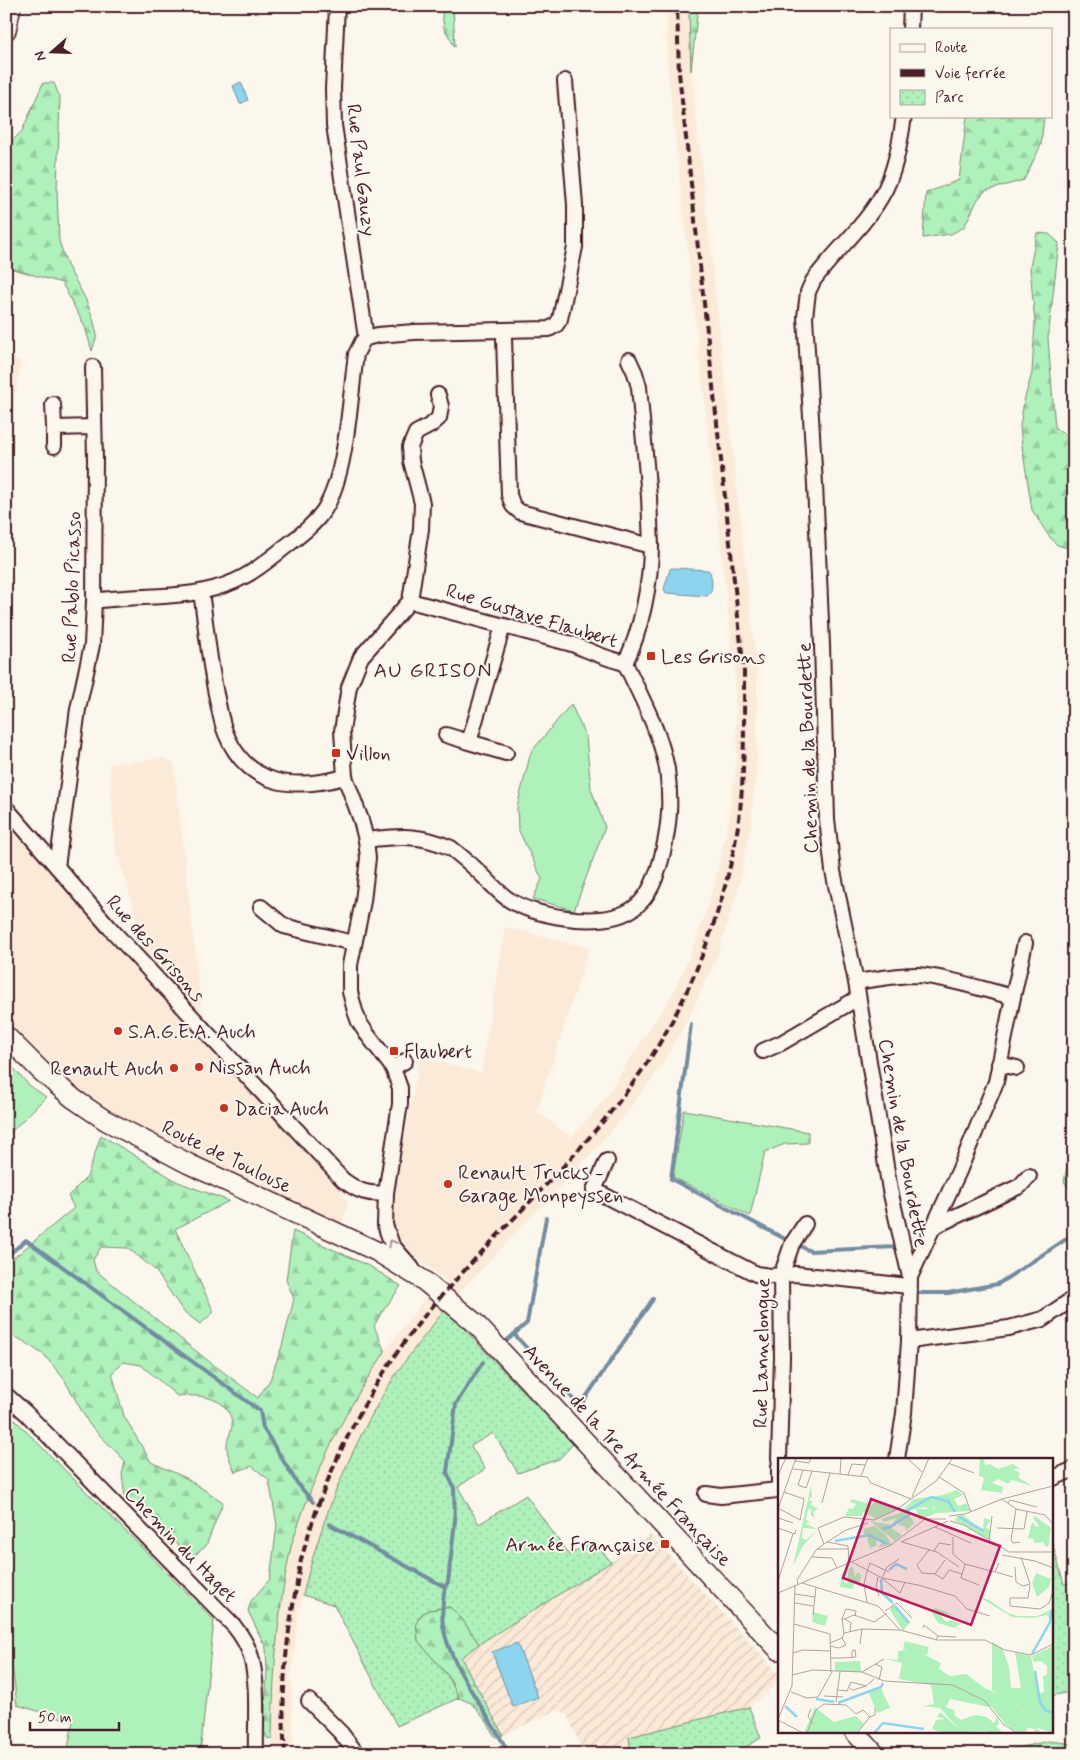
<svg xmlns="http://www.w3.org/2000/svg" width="1080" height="1760" font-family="Mynerve,sans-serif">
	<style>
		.built { fill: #fbead8 }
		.industrial { fill: url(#industrial-furrows) }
		.grass { fill: #aef1bb; stroke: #7c8873 }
		.forest { fill: url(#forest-firs); stroke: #7c8873 }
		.park { fill: url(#park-dots); stroke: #7c8873 }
		.water { fill: #8dd5ee; stroke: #728ca0 }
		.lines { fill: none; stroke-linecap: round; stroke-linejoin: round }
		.stream { stroke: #728ca0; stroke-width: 4 }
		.street-casing { stroke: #4a1f2b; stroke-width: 18 }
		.secondary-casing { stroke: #4a1f2b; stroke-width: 22 }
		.street { stroke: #fbf7ec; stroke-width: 14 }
		.secondary { stroke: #fbf7ec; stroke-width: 19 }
		.rail { stroke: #4a1f2b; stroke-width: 4; stroke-dasharray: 8 4; stroke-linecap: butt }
		.oneway { stroke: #ab9695 }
		.poi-dot { fill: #c8321e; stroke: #fbf7ec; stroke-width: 2 }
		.labels { text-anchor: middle; stroke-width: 4; stroke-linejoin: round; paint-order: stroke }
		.street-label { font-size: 20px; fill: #4a1f2b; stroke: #fbf7ec }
		.poi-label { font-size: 20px; fill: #4a1f2b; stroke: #fbf7ec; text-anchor: start }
		.neighbourhood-label { font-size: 21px; letter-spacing: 1px; fill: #4a1f2b; stroke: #fbf7ec }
		.inset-river { fill: none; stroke: #8dd5ee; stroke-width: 2.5 }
		.inset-road { fill: none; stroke: #b4a19f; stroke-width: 1 }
		.view { fill: #c2185b; fill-opacity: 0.15; stroke: #c2185b; stroke-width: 2.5 }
		.inset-edge { fill: none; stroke: #4a1f2b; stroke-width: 2.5 }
	</style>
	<defs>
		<pattern id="industrial-furrows" width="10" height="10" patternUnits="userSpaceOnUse" patternTransform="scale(1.25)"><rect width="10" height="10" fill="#fbead8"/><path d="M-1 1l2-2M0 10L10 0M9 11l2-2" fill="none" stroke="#d9c8ba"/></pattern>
		<pattern id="forest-firs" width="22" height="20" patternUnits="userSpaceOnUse" patternTransform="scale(1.25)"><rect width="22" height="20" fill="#aef1bb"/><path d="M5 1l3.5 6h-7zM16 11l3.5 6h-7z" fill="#97cea1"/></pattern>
		<pattern id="park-dots" width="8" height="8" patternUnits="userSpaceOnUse" patternTransform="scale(1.25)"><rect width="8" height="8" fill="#aef1bb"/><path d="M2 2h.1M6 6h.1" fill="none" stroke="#97cea1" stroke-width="1.8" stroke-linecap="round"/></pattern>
	</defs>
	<rect width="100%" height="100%" fill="#fbf7ec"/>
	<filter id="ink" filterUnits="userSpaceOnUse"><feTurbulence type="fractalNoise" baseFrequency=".02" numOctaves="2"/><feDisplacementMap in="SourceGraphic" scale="10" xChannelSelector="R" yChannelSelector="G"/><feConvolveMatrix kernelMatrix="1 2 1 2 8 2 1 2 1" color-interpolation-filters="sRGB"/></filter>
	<g filter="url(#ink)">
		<g class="built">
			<path d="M666,6h24l1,65 66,600v87l-6,68 -14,66 -19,62 -27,59 -33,58 -38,50 -40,45 -126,132 -71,96 -25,50 -46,113 -14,59 -7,60 2,78h-20v-77l6,-61 12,-71 21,-59 25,-53 28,-52 34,-49 29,-36 18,-16 -48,-37 -7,-19 12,-78 17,-89 61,16 24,-146 84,21 -52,163 34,27 31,-36 70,-107 24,-54 19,-58 14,-64 8,-63 -2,-83 -67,-599z"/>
			<path d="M6,358l15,3 -15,91z"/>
			<path d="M162,758l12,5 28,253 -62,-67 5,-6 -30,-94 -6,-85z"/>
			<path d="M6,822l105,121 228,243 9,18 -7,21 -152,-71 -81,-44 -63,-44 -39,-41v-9l6,-7 -6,-5z"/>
		</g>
		<path class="industrial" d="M650,1535l129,139v7l-30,26 -120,30 2,17h-47l-17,-39 -5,-4h-7l-52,24 -42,-77 18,-14 132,-82z"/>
		<g class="grass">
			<path d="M571,704l15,33 5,52 14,38 -31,83 -41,-11 9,-20 -24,-50 -1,-22 14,-55z"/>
			<path d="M6,1060l23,25 17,12 -40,40z"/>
			<path d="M684,1110l124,22v11l-23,1 -20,8 -15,64 -77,-39z"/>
			<path d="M1074,1129v64l-10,-11z"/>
			<path d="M6,1411l208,209 -14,134h-133l6,-33 -56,-16 -11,-89z"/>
		</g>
		<g class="forest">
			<path d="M441,6h12l2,41 -11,-19z"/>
			<path d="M690,6h8l-7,65 -2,-59z"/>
			<path d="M43,83h11l6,15 -3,92 2,51 8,24 18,33 8,20 4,17 -5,16 -7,-24 -23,-44 -56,-16v-125h5l11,-11z"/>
			<path d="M967,116h77l-3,29 -17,35 -39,11 -7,8 -14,28 -13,7 -28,4 3,-45 33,-13z"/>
			<path d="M1037,233l12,1 10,9 -11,95 7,90 19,13v107l-3,1 -14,-4 -9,-10 -16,-25 -10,-64 -2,-20 4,-25 8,-28 3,-50 -5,-56z"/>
			<path d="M101,1135l77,47 51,19 -54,28 39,83 -14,12 -17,-13 -28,-41 -27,-22 -27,-1 -8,13 3,11 110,88 52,39 12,-18 12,-34 12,-47 -8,-19 7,-49 78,36 30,19 -21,29 -6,11 11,26c-34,49 -62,103 -82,159 -4,12 -9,24 -12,36 -14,64 -18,128 -19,193l-5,-2 -3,-7 3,-61 -1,-22 -18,-37 3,-10 19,-22 7,-54 -8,-45 -17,-14 -17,6c-3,-8 -9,-18 -8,-27 0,-7 6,-15 5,-23 -5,-27 -33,-27 -55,-26l-36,-31 -18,-3 -11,11 12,43 27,46 35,16 37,24 -17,44 -15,12 -47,-46 -19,-14 -3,-23 3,-14 -36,-37 -25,-45 -19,-23 -20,-14 -19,-10v-68l68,-56 -6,-12 19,-19z"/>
			<path d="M450,1607l12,12 17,25 -18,14 42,77 -8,2 -8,-15 -16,-19 -12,-5 -11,-22 -30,-35 -2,-18 5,-8 7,-5z"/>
		</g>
		<g class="park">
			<path d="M445,1309l128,135 -14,15 -41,14 -25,-40 -22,13 14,23 -27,18 21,37 47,-29 43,60 25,-14 17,21 -132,82 -17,-25 -12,-12 -22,3 -7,5 -5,8 2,18 30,35 11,22 -62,28 -63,-121 -31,-10c16,-69 44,-139 80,-200 16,-29 42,-59 62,-86z"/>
			<path d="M1051,1538l13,46 10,-2v109l-23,5z"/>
			<path d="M749,1707l12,31 -27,16h-103l-2,-17z"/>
			<path d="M1049,1741l25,3v10h-86z"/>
		</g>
		<g class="water">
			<path d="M241,82l7,18 -8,4 -7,-18z"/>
			<path d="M672,568l36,2 2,2c2,7 4,20 -3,24l-41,-3 -2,-4 6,-20z"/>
			<path d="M517,1643l21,54 -25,10 -21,-55z"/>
		</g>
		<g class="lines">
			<g class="stream">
				<path d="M691,1024l-20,155 118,62"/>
				<path d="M796,1244l14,7 85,-4"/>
				<path d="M6,1257l20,-17 234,171 3,17 34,55 16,19"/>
				<path d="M916,1293h32l50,-9 76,-50"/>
				<path d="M514,1334l61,67"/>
				<path d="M504,1343l23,-20 19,-105"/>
				<path d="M483,1362l-27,42 -9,68 7,16 1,33 -7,61 -3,5c-2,12 -4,25 -2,38 6,42 47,90 66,129"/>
				<path d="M582,1403l71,-104"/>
				<path d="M329,1524l116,63"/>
			</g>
			<g class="street-casing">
				<g id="street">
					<path d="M337,6l-4,83 1,36 32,213"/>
					<path d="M910,29l1,-23"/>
					<path d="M504,338l5,157 4,11 7,6 131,34c0,36 -10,86 -26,117"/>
					<path d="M629,360l6,13 4,14 10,110 2,49"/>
					<path d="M53,404l1,24"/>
					<path d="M54,446v-18l40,-1"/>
					<path d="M201,592c5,34 8,68 15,102 3,13 5,28 10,40 23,54 69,56 119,43"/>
					<path d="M94,601c35,-6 76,-2 110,-10 33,-7 50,-19 76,-40 16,-13 33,-24 44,-41 23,-35 26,-113 32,-156l6,-12 4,-4 12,-3 36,-3 135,-3 7,-4 4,-6 15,-72v-42l-10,-124"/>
					<path d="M410,601l162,43c18,7 34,15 53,19"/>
					<path d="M446,735l23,7 34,-116"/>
					<path d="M469,742l37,11"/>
					<path d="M6,808l104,120 233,252c15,11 24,15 43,13"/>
					<path d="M366,840c34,-4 54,-6 85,8 10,8 20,16 29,25 10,9 19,21 31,28 19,11 44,16 65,18 56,4 75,-15 87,-67 7,-30 8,-53 4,-83 -7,-38 -26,-72 -42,-106"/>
					<path d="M57,867l21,-158 14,-64 2,-44 1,-142 -2,-92"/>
					<path d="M261,907l23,19 69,17"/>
					<path d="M856,982c20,-3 41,-7 62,-7 29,2 66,15 95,22l-17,85 -37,89 -49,106"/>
					<path d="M1013,997l12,-54"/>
					<path d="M763,1051l18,-8 77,-45"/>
					<path d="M999,1064l18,4"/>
					<path d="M393,1068l12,-7"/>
					<path d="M607,1161l-13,29 162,84 14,2 26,-2 113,12"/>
					<path d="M933,1227l87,-41 9,-10"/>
					<path d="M412,1268l-20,-23 -7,-20 1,-32 14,-89v-16l-7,-20 -26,-34 -8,-12 -4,-11 -5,-19v-27l13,-64 5,-43 -2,-18 -5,-20 -16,-43 -3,-46 7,-44 12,-30 49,-56 11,-72 1,-26 -11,-42 -1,-14 6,-14 15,-8 8,-7 2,-12 -3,-11"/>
					<path d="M909,1341l100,-13 34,-9 31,-21"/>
					<path d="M6,1395l20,18 208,213c8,10 14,19 17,31 8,29 4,66 5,97"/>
					<path d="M779,1459l3,-102 -1,-81 11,-32 13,-20"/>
					<path d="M897,1459l7,-46 5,-72 1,-64 -20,-87 -34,-208 -23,-111 -6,-52 -5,-174 -7,-161 -10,-167 3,-25 5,-11c21,-29 50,-53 68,-84 14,-23 19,-54 23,-81"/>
					<path d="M779,1466v24"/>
					<path d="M1051,1479l23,-10"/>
					<path d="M706,1494l15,2 57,-6"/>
					<path d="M309,1701l32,32 16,21"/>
				</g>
			</g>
			<g class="secondary-casing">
				<g id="secondary">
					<path d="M6,30l5,-24"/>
					<path d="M6,1036l36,36 32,27 31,21 84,44 187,87 47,29 51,42 305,328"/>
					<path d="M854,1731l21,23"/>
				</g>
			</g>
			<use href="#street" class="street"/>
			<use href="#secondary" class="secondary"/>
			<path class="rail" d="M285,1754c-4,-55 0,-110 11,-165 2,-11 3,-24 7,-36 26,-94 76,-188 142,-261 67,-76 145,-144 202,-229 45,-67 81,-164 92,-244 6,-49 5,-98 5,-147l-65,-599 -2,-67"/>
		</g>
		<defs><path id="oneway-chevron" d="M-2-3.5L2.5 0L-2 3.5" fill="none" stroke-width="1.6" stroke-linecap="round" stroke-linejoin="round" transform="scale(1.25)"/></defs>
		<use class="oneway" href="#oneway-chevron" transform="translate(392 1243) rotate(-120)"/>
	</g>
	<g class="poi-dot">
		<rect x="646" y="651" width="10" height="10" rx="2.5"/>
		<rect x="331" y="748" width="10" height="10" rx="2.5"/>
		<circle cx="118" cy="1031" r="5"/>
		<rect x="389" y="1046" width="10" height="10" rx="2.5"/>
		<circle cx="199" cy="1067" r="5"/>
		<circle cx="174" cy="1068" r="5"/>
		<circle cx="224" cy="1108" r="5"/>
		<circle cx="448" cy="1184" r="5"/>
		<rect x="660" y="1539" width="10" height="10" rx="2.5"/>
	</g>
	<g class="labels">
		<g class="street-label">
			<text transform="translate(362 170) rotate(83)" y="7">Rue Paul Gauzy</text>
			<text transform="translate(71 587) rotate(-88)" y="7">Rue Pablo Picasso</text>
			<text transform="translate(532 615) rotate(17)" y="7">Rue Gustave Flaubert</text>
			<text transform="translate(807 748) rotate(-92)" y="7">Chemin de la Bourdette</text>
			<text transform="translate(156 948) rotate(48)" y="7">Rue des Grisons</text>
			<text transform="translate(904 1143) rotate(80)" y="7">Chemin de la Bourdette</text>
			<text transform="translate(227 1156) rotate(26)" y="7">Route de Toulouse</text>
			<text transform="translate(761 1353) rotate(-89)" y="7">Rue Lannelongue</text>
			<text transform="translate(628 1455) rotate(47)" y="7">Avenue de la 1re Armée Française</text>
			<text transform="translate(181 1544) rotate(46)" y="7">Chemin du Haget</text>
		</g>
		<g class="poi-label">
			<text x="661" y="663">Les Grisons</text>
			<text x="346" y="760">Villon</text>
			<text x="128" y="1038">S.A.G.E.A. Auch</text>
			<text x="404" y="1058">Flaubert</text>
			<text x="209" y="1074">Nissan Auch</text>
			<text x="164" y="1075" text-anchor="end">Renault Auch</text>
			<text x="234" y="1115">Dacia Auch</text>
			<text x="458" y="1179">Renault Trucks -<tspan x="458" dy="23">Garage Monpeyssen</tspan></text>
			<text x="655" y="1551" text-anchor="end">Armée Française</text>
		</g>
		<g class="neighbourhood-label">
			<text x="433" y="677">AU GRISON</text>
		</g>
	</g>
	<g transform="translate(778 1458)">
		<rect width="275" height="275" fill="#fbf7ec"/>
		<path d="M179,32l6,5 -9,4 4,7 9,-3 3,8 -33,2 -18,7 -3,-11h19l-2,-9 3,-1 13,3 -6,-7zM74,41l20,6 3,-3 24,6 -23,11 -13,-7 -1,4h-17l4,-8 4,1 3,-5 -6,-2zM115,146l16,19 -6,8 -13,-21zM127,183l24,6 -2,8 -8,-3 -8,11 -4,-3v-10l-4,-1zM214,184l10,6 7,19 2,21h10l-6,-36 16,4 7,38 6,-2 -1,-16 4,-1v-9l-6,-5 -7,1 -2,-6 21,-10v66h-5l5,1v20l-18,-6v-13l-7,-5 3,-4 -17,-2 16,13 1,5 -6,12h-7l-13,-9 -14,-18 8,-3 -1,-10 -6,-3zM103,230l9,20 -13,5 -9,-22zM162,254l18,16 15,-5 12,3 3,5 -46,2 -10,-4 4,-9 9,-1 -8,-2z" fill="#aef1bb"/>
		<path d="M202,0l4,2 1,5 5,-1 8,5 15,-5 7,5h-7l7,4 -2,4 14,9 -20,-6 -4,4 -10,-5 -6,4 11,4 -1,6 -21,-3 3,-12 -5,-2zM33,28l1,10 -3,4 4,2 -3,2 8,5 -5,3 2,5 -4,-1v-7l-3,1 -2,10 5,2 -6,1 12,6 -14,-1 -1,10 4,2 10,-9 -13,15 -10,20zM165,37l6,4v3l-13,-3 -3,11 -9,-3 -17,4 7,12 -8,8 -1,-5 -7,-1 7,-6 -14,9 11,7 -7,6 -25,-20 21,4 6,-7 -13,4 -3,-3 19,-6 14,-14zM185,57l20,16 1,-13 7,2 -5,7 5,4 -1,9 -36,-20 3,-2 -2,-2zM258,115l15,6 -2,8 -12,10 -5,-14zM198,137l13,5 19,13 10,3h19l16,-7 -2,12 -4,-6 -14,3 -21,-1zM157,150l20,7 -16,-2 7,9 5,-2 10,4 -6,3 6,3 -23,-7 -7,-11zM129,192l5,2 -6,6 5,5 4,-13 26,13 -2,6 11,7 16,-2 20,15 14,5 -1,9 -10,4 -39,-8 -4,8 8,3 1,6 6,4 14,-5 12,2 7,6 3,-6 2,7 -3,2 7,7h-18l2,-2 -2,-5 -12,-3 -15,5 -18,-20 -17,-2 11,-2 -3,-19 -32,-6 3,-16 -17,-4 13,1v-9zM235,244l18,2 -2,6 6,3v14l5,4 -6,1 1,-3 -8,-2 4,-6 -2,-6z" fill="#aef1bb"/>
		<path d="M257,58l16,12 -3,19 -4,-2v-3l-10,1v-4l-6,-1 4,-16 4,5 3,-1 -6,-8zM97,68l10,8 7,10 -14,4 4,-6 -6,-2 1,5 -7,4 -3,-12 4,-3h-7l-1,-5zM75,109l2,9 3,-4 3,3 -1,7 -6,2 -1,5 -13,-2 3,-18 1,14h3l2,-15zM35,154l15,4 -3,10 -13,-4zM82,203l1,11 -26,-1v-9zM37,249l19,15 22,-6 8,8 -8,9h-52z" fill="#aef1bb"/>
		<path class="inset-river" d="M181,59l25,14M104,71l8,-2 19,-12 -2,-4 24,-14 17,4 7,11M57,83l34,-6 18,9M111,112l7,-6 11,5M103,121l1,14 11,10M117,148l14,17M254,196l18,-32 2,-13M257,213l5,31 5,8 8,3M38,241l18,3M60,245l43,-16 2,-4M7,248l12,11M96,275l9,-10 41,6"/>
		<path class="inset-road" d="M129,0l15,14M17,3l14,2 2,-5M170,5l26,10M15,11l74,8 4,6 40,16M25,12l-5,15 8,3 6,-17M62,16l1,-16M0,17l8,-17M70,17l4,-11 13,1M83,18l7,-18M161,19l25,16 7,19M134,39l17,-39M224,41l14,10 29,6 8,9M44,45l8,-30M230,45l2,-3 27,7M0,50l22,12 4,-21 -20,-7M0,51l18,-51M238,51l-5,31 2,3 7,-1M171,58l16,-2 37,-15 51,-13M0,60l15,5M172,63l14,4 45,27h44M157,69l36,16M0,70l17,6 1,-4M219,70l27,1 3,-17M175,79v17l12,10 -4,14 18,7M211,83l3,-25M49,84l21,4 1,17M123,84l47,-21M124,84l35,10 22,15M46,86l22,-14 22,-7M39,91h32M151,92l-12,15 5,8 13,1 10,-14M156,93l5,-8 12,2M224,97l33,6 18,7M34,99l20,1 5,10M74,104l30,16 36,7 37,11 12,13 23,7M187,106l30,8 4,-9M237,109l1,15 7,4 7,-2 -9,-27M89,113l-3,13 3,18M89,114l3,-9 19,9M217,114l18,5M157,116l8,5 6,-9 13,4M100,119l-2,10 3,9M104,120l18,15 5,-11M104,120l5,-11 12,-8M0,123l15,-47M24,125l76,23 22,24M20,127l-1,-5 19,-30 8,-6 -6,-16 26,-11 30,3 22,-10 40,-29 17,-23M252,127l-2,13h-18v8l30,3 9,-6 4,-12M0,135l113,-48 34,-26h21M17,136l20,3M17,145l18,3M107,153l12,-8 15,15M35,157l3,-28M67,161l6,4 -1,8M64,162l12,-5 20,7 13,-9M16,166l36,10 1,38M145,170l1,-3 14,11 -2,4M66,175l-2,-14 4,-10 10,2 -1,5M160,178l18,1M52,185l12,-5 2,-5 18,-4 38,1 37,10h48l20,10 26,5 22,-11M82,186l2,-15M52,188l9,2 7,-3 -4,-7M15,195l10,-3 27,1M53,200h12l13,-1 -1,-7 -3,1v6M0,204l1,-69M97,206l7,3 -3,13M84,214l22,-13M14,217l21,-5 49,2 22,9 69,4 32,16 18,23 14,9M72,230l3,2 13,-4M60,232l9,1 4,-9 15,4 8,-7M13,234l16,6 11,-1 14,-25M46,238l19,1M58,244l4,-30M33,251l-3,7 5,8M0,261l14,-33 3,-100M0,262l25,13M29,275l9,-23 8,-6 22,1 10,9 7,-4 7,7 5,-2v-7M79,275l13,-16"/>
		<path class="view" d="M93,41l129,47 -29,79 -128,-47z"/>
		<rect width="275" height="275" class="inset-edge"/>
	</g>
	<rect width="1080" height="1760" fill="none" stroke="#fbf7ec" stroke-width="25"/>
	<rect x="12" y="12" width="1055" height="1735" fill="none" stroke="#4a1f2b" stroke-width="2" filter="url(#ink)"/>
	<rect x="890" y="28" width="162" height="90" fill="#fbf7ec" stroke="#b4a19f"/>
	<rect x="900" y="44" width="25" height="8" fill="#fbf7ec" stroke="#b4a19f"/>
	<text x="935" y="52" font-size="15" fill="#4a1f2b">Route</text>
	<rect x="900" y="69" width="25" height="8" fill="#4a1f2b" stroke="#b4a19f"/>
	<text x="935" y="78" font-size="15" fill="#4a1f2b">Voie ferrée</text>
	<rect x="900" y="90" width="25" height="15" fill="url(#park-dots)" stroke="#b4a19f"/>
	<text x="935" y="102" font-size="15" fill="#4a1f2b">Parc</text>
	<g transform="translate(52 52) rotate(250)" stroke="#fbf7ec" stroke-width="4" paint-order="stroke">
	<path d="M0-4L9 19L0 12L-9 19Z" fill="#4a1f2b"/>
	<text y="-8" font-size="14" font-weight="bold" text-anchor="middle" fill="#4a1f2b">N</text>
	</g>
	<path d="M30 1722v8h89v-8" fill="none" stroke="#4a1f2b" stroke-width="2.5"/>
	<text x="38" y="1722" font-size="15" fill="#4a1f2b" stroke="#fbf7ec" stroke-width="4" paint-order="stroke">50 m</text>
</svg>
